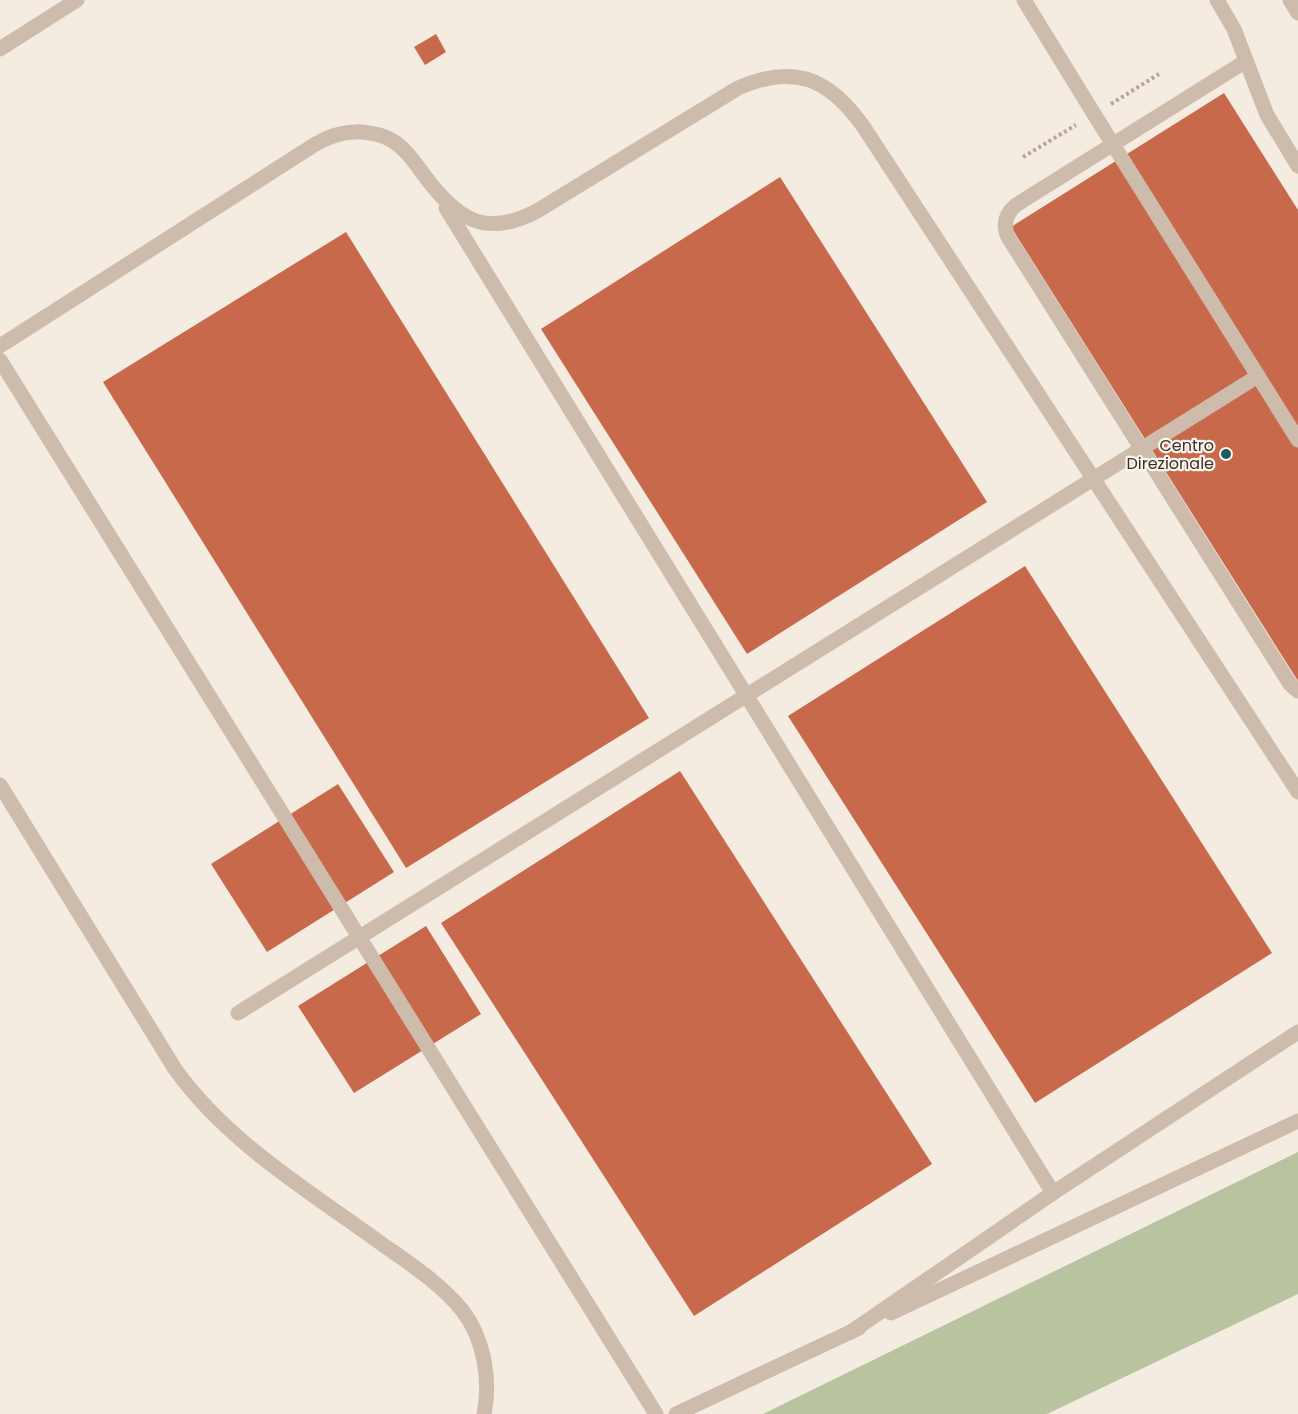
<svg xmlns="http://www.w3.org/2000/svg" width="1298" height="1414" font-family="Poppins,sans-serif">
	<style>
		.green { fill: #b8c4a0 }
		.building { fill: #c8694b }
		.lines { fill: none; stroke-linecap: round; stroke-linejoin: round }
		.path { stroke: #b9a596; stroke-width: 4; stroke-dasharray: 3 3; stroke-linecap: butt }
		.minor { stroke: #cdbbac; stroke-width: 15 }
		.minor-bridge { stroke: #cdbbac; stroke-width: 15 }
		.poi-dot { fill: #1f5a5e; stroke: #fbf5ee; stroke-width: 2 }
		.labels { text-anchor: middle; stroke-width: 4.5; stroke-linejoin: round; paint-order: stroke }
		.poi-label { font-size: 16px; fill: #3b302b; stroke: #fbf5ee; text-anchor: end }
	</style>
	<rect width="100%" height="100%" fill="#f4ebe1"/>
	<path class="green" d="M1298,1152v142l-251,120h-284z"/>
	<g class="building">
		<path d="M436,34l10,18 -21,13 -11,-18z"/>
		<path d="M1224,93l74,117v471l-287,-454z"/>
		<path d="M780,177l207,325 -240,152 -206,-325z"/>
		<path d="M346,232l303,486 -243,150 -303,-486z"/>
		<path d="M1025,566l247,387 -237,150 -247,-387z"/>
		<path d="M680,771l252,393 -238,152 -253,-393z"/>
		<path d="M338,784l56,88 -127,80 -56,-88z"/>
		<path d="M426,926l55,88 -127,79 -56,-87z"/>
	</g>
	<g class="lines">
		<g class="path">
			<path d="M1111,104l48,-30"/>
			<path d="M1023,157l53,-32"/>
		</g>
		<g class="minor">
			<path d="M1024,0l70,114"/>
			<path d="M1217,0l17,29 33,86 31,51"/>
			<path d="M1290,0l8,13"/>
			<path d="M0,49l77,-49"/>
			<path d="M1246,61l-230,144c-11,9 -13,20 -8,32l282,447 8,7"/>
			<path d="M446,208l607,985 -202,139"/>
			<path d="M0,346l314,-201c15,-9 31,-14 48,-13 11,1 22,3 31,9 13,8 22,22 31,34 32,43 60,64 113,36l201,-123c55,-24 90,-11 125,38l435,666"/>
			<path d="M0,360l656,1054"/>
			<path d="M0,785l175,284c53,74 134,122 207,175 28,20 58,39 80,66 22,28 29,70 22,104"/>
			<path d="M1053,1193l245,-161"/>
			<path d="M891,1313l407,-192"/>
			<path d="M676,1414l183,-86"/>
		</g>
		<g class="minor-bridge">
			<path d="M1094,114l204,326"/>
			<path d="M238,1013l1020,-637"/>
		</g>
	</g>
	<circle class="poi-dot" cx="1226" cy="454" r="6"/>
	<g class="labels">
		<g class="poi-label">
			<text x="1214" y="451">Centro<tspan x="1214" dy="18">Direzionale</tspan></text>
		</g>
	</g>
</svg>
